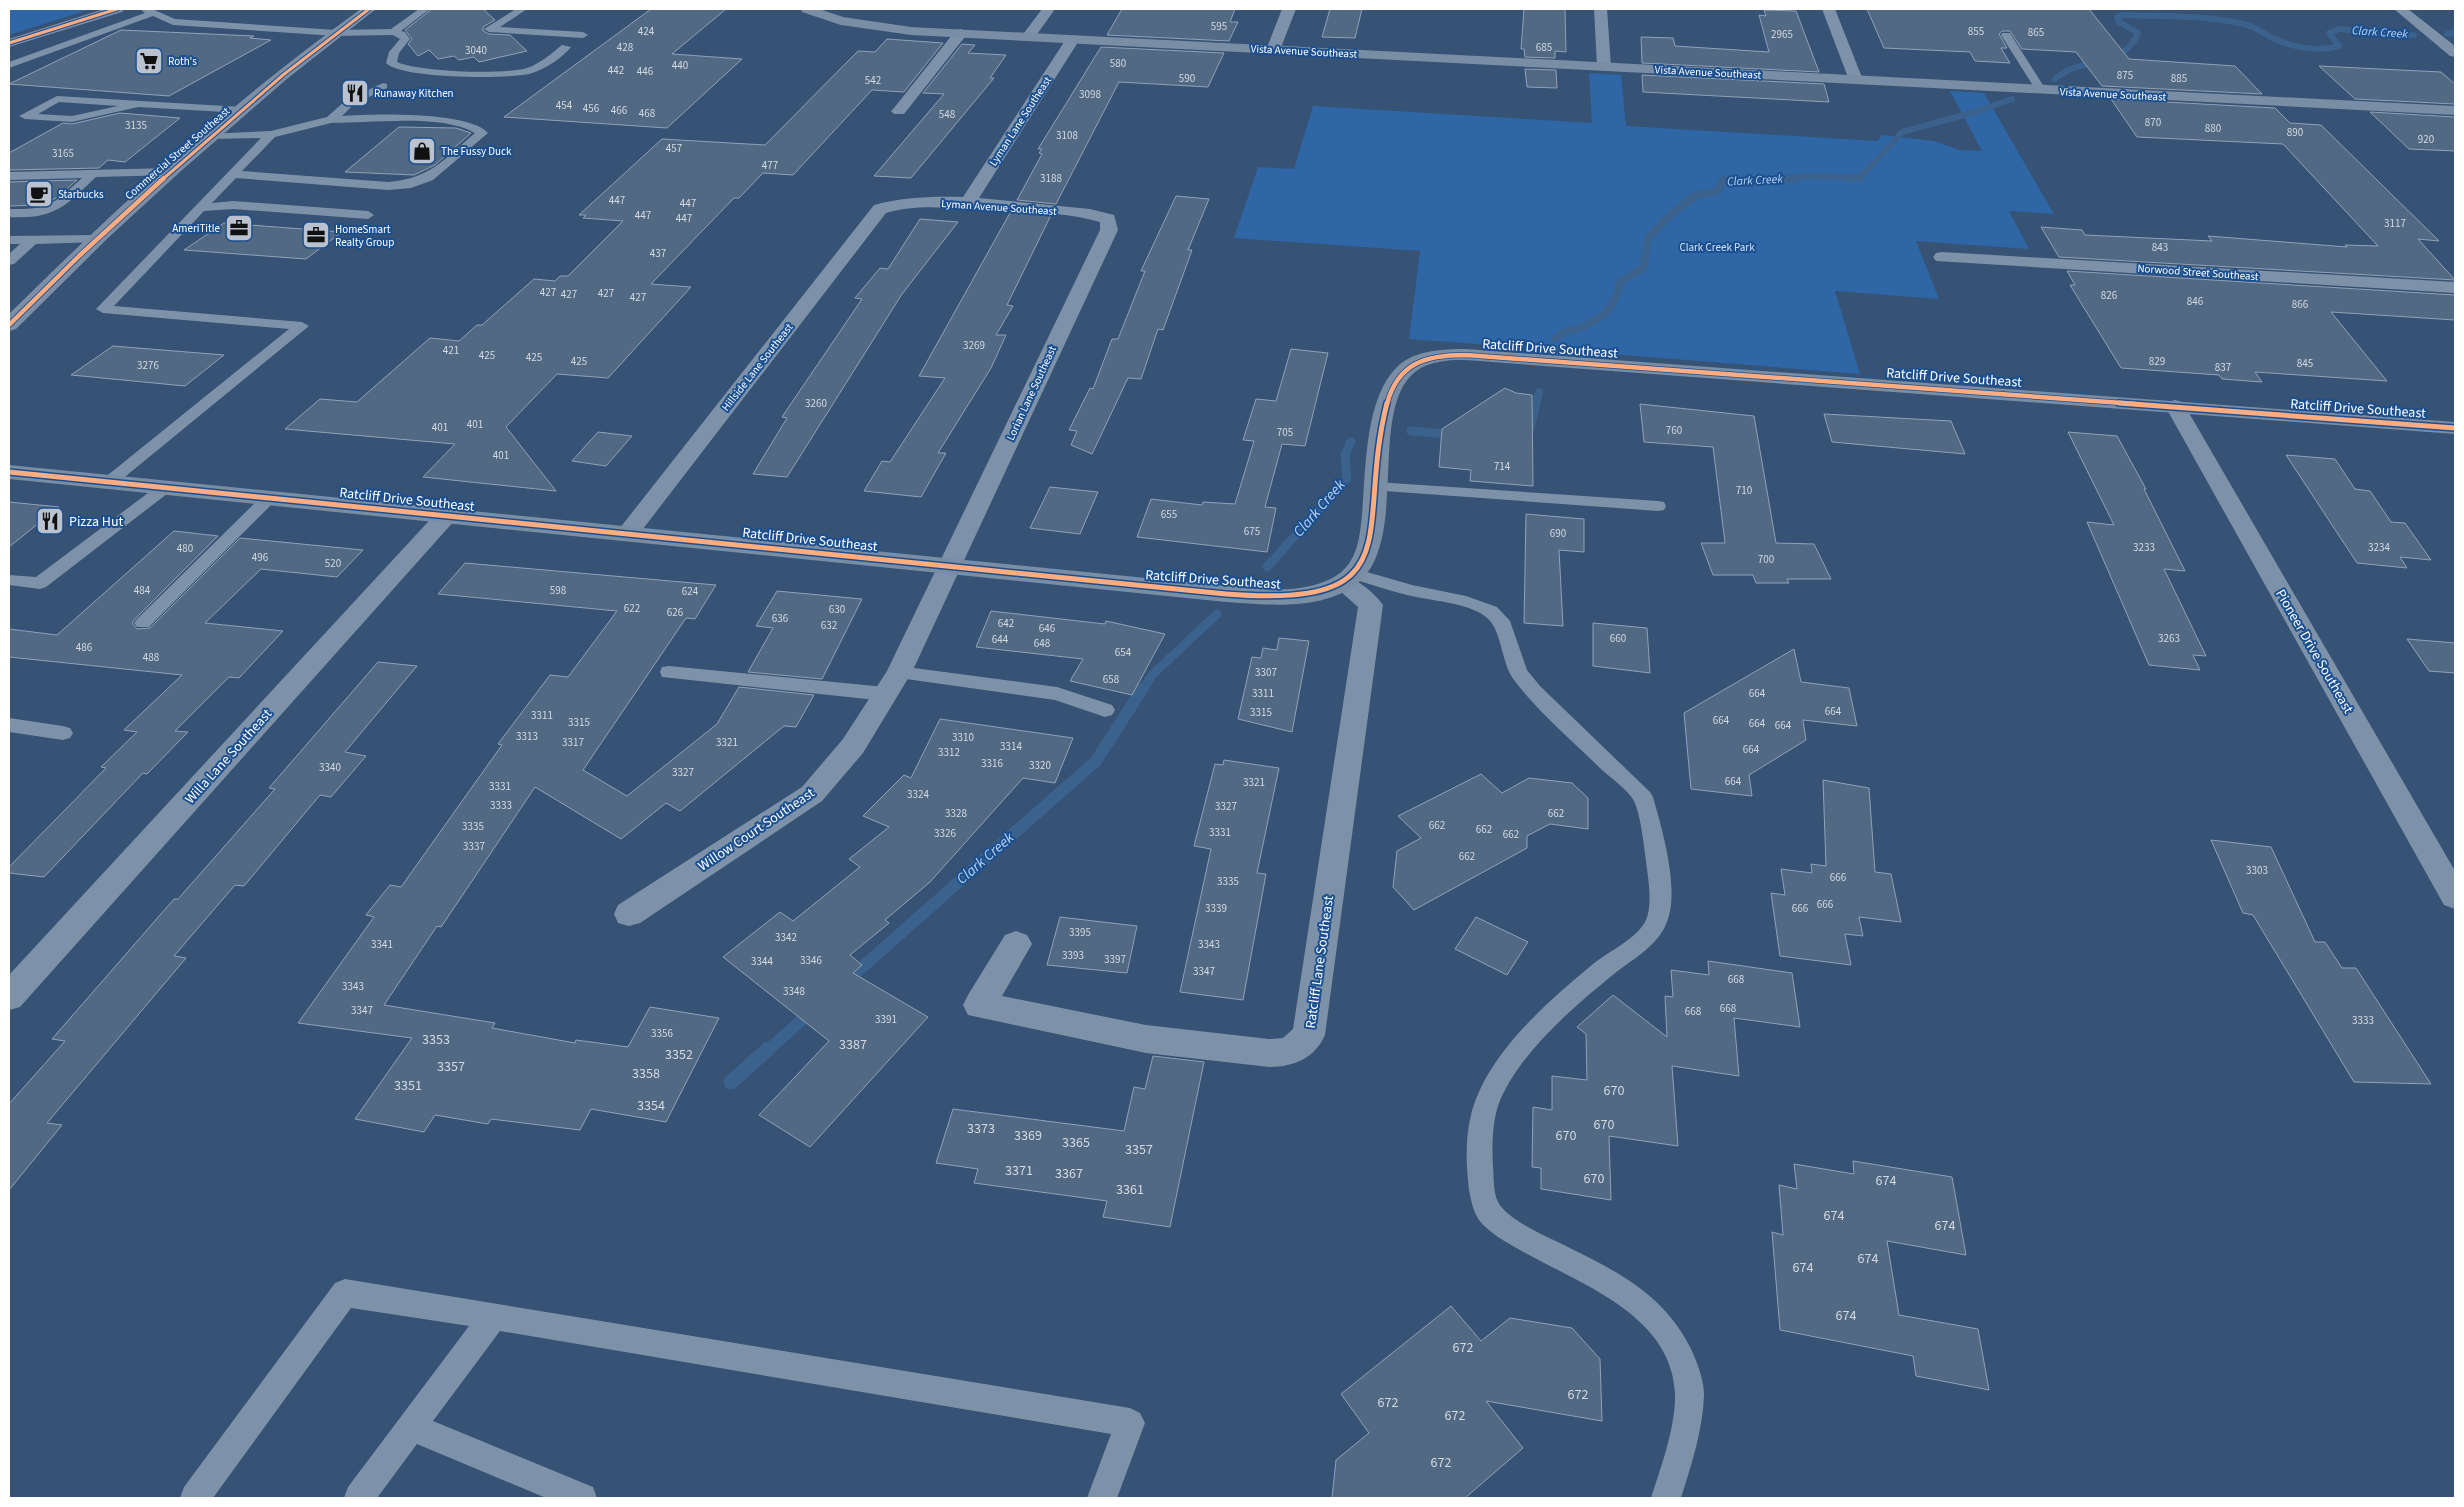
<svg xmlns="http://www.w3.org/2000/svg" width="2464" height="1507" font-family="'Source Sans 3',sans-serif">
	<style>
		.green { fill: #2f66a5 }
		.lines { fill: none; stroke-linecap: round; stroke-linejoin: round }
		.stream-far4 { stroke: #3b618d; stroke-width: 6 }
		.stream-far3 { stroke: #3b618d; stroke-width: 8 }
		.stream-far2 { stroke: #3b618d; stroke-width: 9 }
		.stream-far1 { stroke: #3b618d; stroke-width: 12 }
		.stream { stroke: #3b618d; stroke-width: 15 }
		.building { fill: #526984; stroke: #92a2b6 }
		.lane { fill: #7d92a8; fill-rule: evenodd }
		.street { fill: #7d92a8; fill-rule: evenodd }
		.secondary { fill: #798da4; fill-rule: evenodd }
		.primary { fill: #7d8ea7; fill-rule: evenodd }
		.cycleway-far2-casing { stroke: #1b4f8f; stroke-width: 5 }
		.cycleway-far1-casing { stroke: #1b4f8f; stroke-width: 6 }
		.cycleway-casing { stroke: #1b4f8f; stroke-width: 8 }
		.cycleway-far2 { stroke: #ffac80; stroke-width: 3 }
		.cycleway-far1 { stroke: #ffac80; stroke-width: 4.5 }
		.cycleway { stroke: #ffac80; stroke-width: 5 }
		.labels { text-anchor: middle; stroke-width: 4; stroke-linejoin: round; paint-order: stroke }
		.number-label { font-size: 11px; fill: #d4dae0 }
		.far-street-label { font-size: 11px; fill: #fff; stroke: #1b4f8f }
		.far-poi-label { font-size: 11px; fill: #fff; stroke: #1b4f8f; text-anchor: start }
		.far-park-label { font-size: 11px; fill: #cfe3fa; stroke: #1b4f8f }
		.far-water-label { font-size: 12px; font-style: italic; fill: #b5d3f5; stroke: #1b4f8f }
		.street-label { font-size: 14px; fill: #fff; stroke: #1b4f8f }
		.poi-label { font-size: 14px; fill: #fff; stroke: #1b4f8f; text-anchor: start }
		.near-number-label { font-size: 14px; fill: #d4dae0 }
		.water-label { font-size: 15px; font-style: italic; fill: #b5d3f5; stroke: #1b4f8f }
	</style>
	<rect width="100%" height="100%" fill="#365274"/>
	<g class="green">
		<path d="M9,9h82l-82,26z"/>
		<path d="M1589,73l32,2 5,51 251,15 5,-6 52,6 25,9 23,1 -32,-60 34,2 70,121 -45,-3 20,38 -113,-8 23,58 -104,-8 25,83 -261,-21 -6,5 -62,-5 1,-5 -123,-9 11,-88 -186,-13 24,-71 36,2 19,-63 279,17z"/>
	</g>
	<g class="lines">
		<g class="stream-far4">
			<path d="M2447,34l8,-1"/>
			<path d="M2055,79c27,-24 67,-8 83,-46l-19,-11 -2,-4 4,-3c41,1 83,0 123,9 11,2 21,11 31,15 19,9 45,13 64,7l-10,-13 10,-4 75,6"/>
			<path d="M1786,179l26,-3 48,2 42,-46 73,-20 37,-13"/>
		</g>
		<g class="stream-far3">
			<path d="M1848,178h12"/>
			<path d="M1555,339c6,-7 12,-8 21,-10 25,-8 40,-21 44,-47l24,-15 4,-29 20,-21 27,-21 23,-5 5,-11 22,3 53,-5"/>
			<path d="M1536,404l3,-12"/>
		</g>
		<g class="stream-far2">
			<path d="M1526,429l4,-1 6,-25"/>
			<path d="M1411,431l46,4"/>
			<path d="M1267,567l80,-89 -2,-23 6,-13"/>
			<path d="M1143,690l9,-15 65,-61"/>
		</g>
		<g class="stream-far1">
			<path d="M843,984l253,-223 47,-73"/>
			<path d="M767,1051l47,-42"/>
		</g>
		<path class="stream" d="M731,1082l37,-33"/>
	</g>
	<g class="building">
		<path d="M432,9h51l12,11 -12,7v4l6,3 21,1 17,16 -48,11 -5,-5 -15,3 -5,-4 -16,3 -9,-9 -11,6 -10,-12 4,-5 -7,-9z"/>
		<path d="M651,9h75l-54,45 70,5 -75,69 -163,-11z"/>
		<path d="M1122,9h113l-5,13h8l-9,19 -122,-6z"/>
		<path d="M1330,9h32l-7,29 -33,-1z"/>
		<path d="M1524,9h41l1,43 -11,-1v7l-30,-1 -1,-8h-3z"/>
		<path d="M1867,9h222l40,50 106,7 27,28 -160,-8 -26,-34 -54,-3 -12,-18h-8l-3,3 8,14h-6l9,15 -35,-2 -5,-9 -86,-4z"/>
		<path d="M1764,10l32,1 23,61 -177,-9 -1,-26 32,1 2,8 94,6 -10,-37 7,1z"/>
		<path d="M121,30l133,6 -4,2 21,2 -102,56 -160,-12z"/>
		<path d="M887,39l56,4 -39,49 -32,-2 -79,85 -30,-2 -24,25h-5l-83,86 40,3 -83,91 -51,-4 -51,53 50,64 -133,-14 32,-33 -170,-15 35,-30 37,3 73,-64 29,3 18,-16h5l52,-46 21,2 5,-5h8l55,-55 -40,-3 3,-3h-7l83,-76 103,6 93,-94 17,1z"/>
		<path d="M962,44l13,1 -7,8 38,2 -16,23h4l-83,100 -37,-2 70,-82 -21,-1z"/>
		<path d="M1101,47l123,6 -16,34 -89,-5 -63,122 -39,-4 25,-46 -3,-1 3,-4h-4z"/>
		<path d="M2319,66l122,6 14,12v20l-100,-5z"/>
		<path d="M1525,69l31,1 1,18 -30,-1z"/>
		<path d="M1642,75l182,9 5,18 -186,-10z"/>
		<path d="M2111,99l164,9 15,15 31,2 118,116 -21,-2 37,41 -396,-23 -18,-30 41,3 3,5 127,6 -4,-5 139,11 -2,-2 33,1 -95,-102 -146,-7z"/>
		<path d="M2370,112l85,5v34l-46,-2z"/>
		<path d="M120,113l60,5 -55,44 -17,-2 -9,8 -90,2v-17l54,-30 9,1z"/>
		<path d="M399,127l57,1 15,5 -36,32 -21,10 -69,-3z"/>
		<path d="M77,180l-21,18 -14,7 -33,1v-24z"/>
		<path d="M1176,196l33,3 -21,51h4l-29,80 -5,-1 -17,50 -13,-1 -36,76 -21,-9 6,-14 -8,-1 21,-42 3,1 19,-50h6l27,-68h-4z"/>
		<path d="M1010,213l41,2 -44,90 6,1 -17,29h10l-15,33 -53,85h8l-25,44 -57,-6 18,-30 8,1 55,-84 -26,-2z"/>
		<path d="M920,219l38,3 -56,72 -115,183 -34,-3 34,-56 -5,-1 80,-118 -7,-1 25,-30 8,1z"/>
		<path d="M224,223l118,9 -36,27 -122,-9z"/>
		<path d="M2067,271l388,24v25l-124,-8 56,69 -132,-9 7,10 -40,-3 -3,-4 -98,-7 -51,-83h5z"/>
		<path d="M113,346l111,9 -39,31 -114,-11z"/>
		<path d="M1291,349l37,4 -23,93 -23,-2 -17,63 11,1 -9,44 -130,-15 14,-38 51,6 1,-3 32,2 19,-63 -11,-1 13,-41 20,2z"/>
		<path d="M1505,388l11,5 16,2 1,91 -63,-5 1,-11 -32,-3 3,-38z"/>
		<path d="M1640,404l114,12 22,127 38,1 17,35h-44l2,4h-33l-3,-8h-40l-12,-32h24l-12,-96 -69,-5z"/>
		<path d="M1824,414l127,7 14,33 -133,-12z"/>
		<path d="M598,432l34,4 -26,30 -34,-5z"/>
		<path d="M2068,432l49,4 29,53h-2l41,82 -21,-2 42,87 -13,-1 7,15 -51,-5 -62,-143 27,3z"/>
		<path d="M2286,455l49,4 20,30 15,2 21,31 14,1 26,37 -31,-3 7,11 -50,-5z"/>
		<path d="M1050,487l48,5 -18,42 -50,-6z"/>
		<path d="M9,502l50,5 -50,40z"/>
		<path d="M1526,514l58,5v33l-25,-2 4,76 -39,-3z"/>
		<path d="M174,531l44,5 -82,82 -4,5 5,6 13,-1 90,-90 123,12 -26,27 -76,-8 -56,54 78,8 -44,47 -10,-1 -54,54 13,1 -41,42 -4,-1 -99,104 -35,-4v-6l97,-99 -5,-1 36,-35 -13,-2 58,-55 -173,-18v-28l48,6z"/>
		<path d="M465,563l251,22 -21,34 -9,-1 -103,152 44,26 90,-72 22,-37 75,8 -18,32 -12,-1 -104,85 -14,-8 -45,36 -86,-52 -73,109 -21,31 -4,-1 -53,79 111,18 -3,5 83,15 1,-3 52,7 22,-40 69,11 -53,104 -75,-13 -11,21 -89,-11 -3,5 -53,-9 -11,17 -69,-13 57,-81 -114,-15 76,-106 -8,-2 24,-30 11,2 101,-142 -4,-1 52,-69 18,2 49,-66 -179,-17z"/>
		<path d="M777,591l85,8 -40,80 -74,-7 25,-44 -17,-2z"/>
		<path d="M991,611l114,13 1,-3 59,13 -33,61 -62,-14 13,-22 -107,-12z"/>
		<path d="M1593,623l54,5 3,45 -57,-7z"/>
		<path d="M1279,638l30,3 -17,91 -54,-13 14,-62 9,1 2,-10 14,2z"/>
		<path d="M2407,639l48,4v30l-26,-2z"/>
		<path d="M1794,649l7,33 48,6 8,38 -54,-6 3,20 -57,35 3,21 -61,-7 -7,-76z"/>
		<path d="M378,662l39,4 -72,86 21,4 -35,41 -11,-2 -76,91 -9,-1 -61,71 12,2 -139,165 15,2 -53,65v-86l56,-63 -13,-2 122,-140h4l97,-110 -6,-1z"/>
		<path d="M940,719l133,19 -18,45 -32,-5 -93,104 -45,38 4,3 -39,32 12,10 -9,8 75,44 -118,130 -51,-32 70,-74 -106,-84 57,-45 13,9 67,-54 -11,-8 40,-32 -26,-11 41,-41 7,3z"/>
		<path d="M1224,760l55,8 -22,105 9,1 -23,126 -63,-8 31,-143 -17,-3 21,-82 8,1z"/>
		<path d="M1481,774l21,19 27,-15 43,5 16,15v31l-38,-5 -23,12v12l-113,62 -21,-23 4,-36 24,-13 -23,-22z"/>
		<path d="M1823,780l46,8 6,84 16,2 10,48 -42,-5 4,19 -18,-2 6,31 -71,-9 -9,-63 14,2 -4,-26 31,4 -1,-9 15,2z"/>
		<path d="M2211,840l60,7 44,95h10l17,26h14l75,116 -77,-2 -101,-167 -10,-2z"/>
		<path d="M1060,917l77,9 -10,47 -80,-8z"/>
		<path d="M1476,917l52,25 -21,33 -52,-26z"/>
		<path d="M1708,961l84,12 8,54 -66,-9 5,58 -67,-10 6,80 -69,-10 2,64 -70,-11v-21l-9,-1 1,-60 19,3v-34l35,4 -1,-46 -9,-7 36,-32 54,42 -2,-41 8,1 -2,-27 38,5z"/>
		<path d="M1153,1056l51,6 -34,165 -67,-10 4,-16 -133,-18 4,-14 -42,-6 17,-54 171,22 10,-44 11,2z"/>
		<path d="M1853,1161l99,16 14,78 -79,-14 12,74 79,14 11,61 -73,-14 -3,-20 -133,-26 -8,-98 11,3 -4,-50 18,4 -3,-25 60,10z"/>
		<path d="M1451,1306l30,35 29,-23 62,10 28,31 2,62 -116,-20 37,47 -58,50h-133l4,-38 33,-27 -28,-39z"/>
	</g>
	<g class="lines">
		<g class="lane">
			<path d="M140,9h12l23,10 161,11 55,-1 28,-20h11l-29,22 4,1 5,7 -11,14 -2,9c22,10 106,13 130,6 13,-4 25,-15 35,-23l9,2c-10,12 -27,23 -42,27 -23,5 -128,5 -143,-11l3,-11 11,-13 -7,-4 -57,1 -163,-11 -20,-9 -144,52v-6l136,-49z"/>
			<path d="M516,9h11l-27,18 83,5 5,3 -5,3 -94,-6 -5,-3z"/>
			<path d="M2002,33h8l36,57 -1,2h-8l-36,-57z"/>
			<path d="M383,83l4,1v4l-34,17 -11,11c30,-2 126,-5 146,17l-55,47 -22,8 -23,2 -152,-12 -24,25 21,-2 135,10 6,4 -6,4 -135,-10 -29,2 -90,95 188,16 7,4 -194,159h-12l-2,-3 2,-3 186,-150 -186,-16 -7,-4 165,-171 -50,1 -4,-1v-4l64,-3 56,-14 18,-16zM364,122c32,-1 83,-5 111,11 -31,26 -45,46 -87,49l-146,-11 33,-34 56,-14z"/>
			<path d="M57,96l185,11 5,3 -5,3 -104,-6 -66,15 -47,-3 -6,-3zM59,102l59,4 -46,10 -34,-2z"/>
			<path d="M170,168l4,1v6l-78,2c-32,30 -40,42 -87,40v-8c41,1 44,-5 73,-31l-73,2v-8z"/>
			<path d="M96,235l6,4 -1,3 -65,2 -22,20 -5,1v-11l11,-10h-11v-8z"/>
			<path d="M166,482l6,2 2,3 -2,3 -126,97 -6,2 -31,-4v-10l27,2 124,-93z"/>
			<path d="M1377,482l281,19 6,1 2,4 -2,4 -6,1 -287,-21 -2,-3 2,-3z"/>
			<path d="M269,493l8,5 -2,3 -126,126h-12l-3,-4 3,-4 126,-124z"/>
			<path d="M1353,568l59,17 54,11 31,11 13,14 17,49 13,16 110,106 3,5c9,32 26,89 15,122 -8,26 -34,39 -54,55 -41,33 -98,82 -116,132 -6,19 -6,41 -5,61 1,10 0,26 5,35 9,17 45,33 62,41 54,27 103,49 131,106 6,13 13,31 13,46 -1,35 -13,71 -23,103h-30c10,-31 25,-72 24,-105 -4,-80 -98,-110 -155,-143 -14,-8 -31,-17 -41,-30 -6,-9 -8,-20 -10,-30 -3,-25 -4,-51 2,-75 15,-60 76,-113 122,-151 16,-13 44,-25 53,-44 6,-15 3,-36 1,-51 -2,-16 -6,-54 -13,-68 -6,-11 -22,-22 -32,-31 -29,-29 -63,-57 -88,-90 -13,-17 -12,-51 -28,-63 -19,-15 -56,-16 -79,-22 -20,-5 -40,-12 -60,-18l-3,-4 3,-4z"/>
			<path d="M669,666l216,21 7,2 3,5 -3,5 -7,2 -223,-24 -2,-5 2,-5z"/>
			<path d="M899,666l158,21 55,18 3,5 -3,5 -7,2 -50,-17 -163,-23 -2,-5 2,-5z"/>
			<path d="M9,718l54,8 7,2 3,5 -3,5 -7,2 -54,-8z"/>
			<path d="M345,1279l785,129 10,5 5,10 -28,75h-30l24,-64 -611,-103 -67,90 160,66 4,11h-51l-129,-54 -40,54h-33l4,-11 121,-161 -118,-18 -138,190h-33l4,-11 151,-204z"/>
		</g>
		<g class="street">
			<path d="M1042,9h13l-22,31h-10l-2,-3z"/>
			<path d="M1282,9h14l-16,41 -2,3h-10l-2,-3z"/>
			<path d="M1594,9h13l4,57 -7,4 -7,-4z"/>
			<path d="M1822,9h13l28,71 -2,3h-10l-2,-3z"/>
			<path d="M2394,9h14l47,37v11l-5,-1z"/>
			<path d="M961,29l7,4 -64,81h-10l-3,-3 3,-3 62,-78z"/>
			<path d="M1073,35l7,4 -101,159 111,11 24,6 4,15 -206,442 -49,81 -41,48 -182,122 -11,3 -11,-3 -4,-9 4,-9 184,-118 41,-48 44,-68 213,-441v-8c-43,-12 -91,-10 -134,-13 -27,-2 -53,-4 -80,4l-250,325 -8,2 -8,-2 -4,-5 258,-328c30,-8 58,-9 89,-8l103,-158z"/>
			<path d="M1942,252l513,30v11l-519,-32 -3,-4 3,-4z"/>
			<path d="M2175,400l7,2 3,4 270,465v38l-11,-4 -279,-499 3,-4z"/>
			<path d="M447,508l8,2 3,5 -3,5 -435,487 -11,3v-35l430,-465z"/>
			<path d="M1343,575c14,4 32,18 40,30l-58,430c-10,23 -31,32 -56,32l-123,-14 -178,-38 -5,-10 5,-10 37,-60 11,-4 11,4 5,9 -30,52 144,29 123,14 14,-1 10,-9 65,-422 -27,-24 3,-5z"/>
		</g>
		<g class="secondary">
			<path d="M801,9h18l24,8 68,10 1544,79v9l-1544,-80 -70,-10 -39,-13z"/>
			<path d="M1466,349l989,73v12l-963,-72c-22,-2 -50,-5 -71,6 -57,32 -9,170 -63,215 -35,28 -90,22 -132,19l-1217,-123v-14l1217,121c36,3 83,10 114,-13 18,-14 20,-38 22,-59 4,-43 2,-116 36,-148 17,-16 46,-17 68,-17z"/>
		</g>
		<g class="primary">
			<path d="M104,9h20l-2,3 -113,35v-8z"/>
			<path d="M361,9h15l-88,69 -107,93 -72,66 -93,92 -7,2v-17c110,-109 226,-215 352,-305z"/>
		</g>
		<g class="cycleway-far2-casing">
			<g id="cycleway-far2">
				<path d="M9,43l108,-34"/>
				<path d="M163,179l120,-104 86,-66"/>
			</g>
		</g>
		<g class="cycleway-far1-casing">
			<g id="cycleway-far1">
				<path d="M9,325l70,-69 85,-78"/>
				<path d="M1387,404c11,-42 40,-49 79,-49l670,49"/>
			</g>
		</g>
		<g class="cycleway-casing">
			<g id="cycleway">
				<path d="M2119,403l336,25"/>
				<path d="M9,472l1217,122c190,15 128,-62 161,-191"/>
			</g>
		</g>
		<use href="#cycleway-far2" class="cycleway-far2"/>
		<use href="#cycleway-far1" class="cycleway-far1"/>
		<use href="#cycleway" class="cycleway"/>
	</g>
	<defs>
		<g id="supermarket-square" transform="scale(1.4375)"><rect x="-9" y="-9" width="18" height="18" rx="4" fill="#b9c2ce" stroke="#1b4f8f"/><path d="M-6-5.5h2.5l.6 2H6L4.5 2H-2.5L-4.4-4H-6ZM-1.5 3.2a1.3 1.3 0 1 0 .1 0ZM3 3.2a1.3 1.3 0 1 0 .1 0Z" fill="#111"/></g>
		<g id="restaurant-square" transform="scale(1.4375)"><rect x="-9" y="-9" width="18" height="18" rx="4" fill="#b9c2ce" stroke="#1b4f8f"/><path d="M-5-6h1v4h1v-4h1v4h1v-4h1v5L-1.5 .5V6h-2V.5L-5-1ZM5-6V6H3V1.5H1.5Q1.5-4 5-6Z" fill="#111"/></g>
		<g id="shop-square" transform="scale(1.4375)"><rect x="-9" y="-9" width="18" height="18" rx="4" fill="#b9c2ce" stroke="#1b4f8f"/><path d="M-5-2.5h2.3a2.7 3.5 0 0 1 5.4 0H5L5.5 6h-11ZM-1.5-2.5h3a1.5 2.3 0 0 0-3 0Z" fill="#111"/></g>
		<g id="cafe-square" transform="scale(1.4375)"><rect x="-9" y="-9" width="18" height="18" rx="4" fill="#b9c2ce" stroke="#1b4f8f"/><path d="M-5.5-4.5H6V0H3Q3 3.5 0 3.5H-2.5Q-5.5 3.5-5.5 0ZM3-3.2v2h1.7v-2ZM-6 4.5H4V6H-6Z" fill="#111"/></g>
		<g id="office-square" transform="scale(1.4375)"><rect x="-9" y="-9" width="18" height="18" rx="4" fill="#b9c2ce" stroke="#1b4f8f"/><path d="M-6-3h4V-5.5h4V-3h4V5H-6ZM-1-4.5V-3h2v-1.5ZM-6 0V1H6V0Z" fill="#111"/></g>
	</defs>
	<g fill-rule="evenodd">
		<use href="#supermarket-square" x="149" y="61"/>
		<use href="#restaurant-square" x="355" y="93"/>
		<use href="#shop-square" x="422" y="151"/>
		<use href="#cafe-square" x="39" y="194"/>
		<use href="#office-square" x="239" y="228"/>
		<use href="#office-square" x="316" y="235"/>
		<use href="#restaurant-square" x="50" y="521"/>
	</g>
	<g class="labels">
		<g class="number-label">
			<text x="1219" y="30">595</text>
			<text x="646" y="35">424</text>
			<text x="1976" y="35">855</text>
			<text x="2036" y="36">865</text>
			<text x="1782" y="38">2965</text>
			<text x="625" y="51">428</text>
			<text x="1544" y="51">685</text>
			<text x="476" y="54">3040</text>
			<text x="1118" y="67">580</text>
			<text x="680" y="69">440</text>
			<text x="616" y="74">442</text>
			<text x="645" y="75">446</text>
			<text x="2125" y="79">875</text>
			<text x="1187" y="82">590</text>
			<text x="2179" y="82">885</text>
			<text x="873" y="84">542</text>
			<text x="1090" y="98">3098</text>
			<text x="564" y="109">454</text>
			<text x="591" y="112">456</text>
			<text x="619" y="114">466</text>
			<text x="647" y="117">468</text>
			<text x="947" y="118">548</text>
			<text x="2153" y="126">870</text>
			<text x="136" y="129">3135</text>
			<text x="2213" y="132">880</text>
			<text x="2295" y="136">890</text>
			<text x="1067" y="139">3108</text>
			<text x="2426" y="143">920</text>
			<text x="674" y="152">457</text>
			<text x="63" y="157">3165</text>
			<text x="770" y="169">477</text>
			<text x="1051" y="182">3188</text>
			<text x="617" y="204">447</text>
			<text x="688" y="207">447</text>
			<text x="643" y="219">447</text>
			<text x="684" y="222">447</text>
			<text x="2395" y="227">3117</text>
			<text x="2160" y="251">843</text>
			<text x="658" y="257">437</text>
			<text x="548" y="296">427</text>
			<text x="606" y="297">427</text>
			<text x="569" y="298">427</text>
			<text x="2109" y="299">826</text>
			<text x="638" y="301">427</text>
			<text x="2195" y="305">846</text>
			<text x="2300" y="308">866</text>
			<text x="974" y="349">3269</text>
			<text x="451" y="354">421</text>
			<text x="487" y="359">425</text>
			<text x="534" y="361">425</text>
			<text x="579" y="365">425</text>
			<text x="2157" y="365">829</text>
			<text x="2305" y="367">845</text>
			<text x="148" y="369">3276</text>
			<text x="2223" y="371">837</text>
			<text x="816" y="407">3260</text>
			<text x="475" y="428">401</text>
			<text x="440" y="431">401</text>
			<text x="1674" y="434">760</text>
			<text x="1285" y="436">705</text>
			<text x="501" y="459">401</text>
			<text x="1502" y="470">714</text>
			<text x="1744" y="494">710</text>
			<text x="1169" y="518">655</text>
			<text x="1252" y="535">675</text>
			<text x="1558" y="537">690</text>
			<text x="2144" y="551">3233</text>
			<text x="2379" y="551">3234</text>
			<text x="185" y="552">480</text>
			<text x="260" y="561">496</text>
			<text x="1766" y="563">700</text>
			<text x="333" y="567">520</text>
			<text x="142" y="594">484</text>
			<text x="558" y="594">598</text>
			<text x="690" y="595">624</text>
			<text x="632" y="612">622</text>
			<text x="837" y="613">630</text>
			<text x="675" y="616">626</text>
			<text x="780" y="622">636</text>
			<text x="1006" y="627">642</text>
			<text x="829" y="629">632</text>
			<text x="1047" y="632">646</text>
			<text x="1618" y="642">660</text>
			<text x="2169" y="642">3263</text>
			<text x="1000" y="643">644</text>
			<text x="1042" y="647">648</text>
			<text x="84" y="651">486</text>
			<text x="1123" y="656">654</text>
			<text x="151" y="661">488</text>
			<text x="1266" y="676">3307</text>
			<text x="1111" y="683">658</text>
			<text x="1263" y="697">3311</text>
			<text x="1757" y="697">664</text>
			<text x="1833" y="715">664</text>
			<text x="1261" y="716">3315</text>
			<text x="542" y="719">3311</text>
			<text x="1721" y="724">664</text>
			<text x="579" y="726">3315</text>
			<text x="1757" y="727">664</text>
			<text x="1783" y="729">664</text>
			<text x="527" y="740">3313</text>
			<text x="963" y="741">3310</text>
			<text x="573" y="746">3317</text>
			<text x="727" y="746">3321</text>
			<text x="1011" y="750">3314</text>
			<text x="1751" y="753">664</text>
			<text x="949" y="756">3312</text>
			<text x="992" y="767">3316</text>
			<text x="1040" y="769">3320</text>
			<text x="330" y="771">3340</text>
			<text x="683" y="776">3327</text>
			<text x="1733" y="785">664</text>
			<text x="1254" y="786">3321</text>
			<text x="500" y="790">3331</text>
			<text x="918" y="798">3324</text>
			<text x="501" y="809">3333</text>
			<text x="1226" y="810">3327</text>
			<text x="956" y="817">3328</text>
			<text x="1556" y="817">662</text>
			<text x="1437" y="829">662</text>
			<text x="473" y="830">3335</text>
			<text x="1484" y="833">662</text>
			<text x="1220" y="836">3331</text>
			<text x="945" y="837">3326</text>
			<text x="1511" y="838">662</text>
			<text x="474" y="850">3337</text>
			<text x="1467" y="860">662</text>
			<text x="2257" y="874">3303</text>
			<text x="1838" y="881">666</text>
			<text x="1228" y="885">3335</text>
			<text x="1825" y="908">666</text>
			<text x="1216" y="912">3339</text>
			<text x="1800" y="912">666</text>
			<text x="1080" y="936">3395</text>
			<text x="786" y="941">3342</text>
			<text x="382" y="948">3341</text>
			<text x="1209" y="948">3343</text>
			<text x="1073" y="959">3393</text>
			<text x="1115" y="963">3397</text>
			<text x="811" y="964">3346</text>
			<text x="762" y="965">3344</text>
			<text x="1204" y="975">3347</text>
			<text x="1736" y="983">668</text>
			<text x="353" y="990">3343</text>
			<text x="794" y="995">3348</text>
			<text x="1728" y="1012">668</text>
			<text x="362" y="1014">3347</text>
			<text x="1693" y="1015">668</text>
			<text x="886" y="1023">3391</text>
			<text x="2363" y="1024">3333</text>
			<text x="662" y="1037">3356</text>
		</g>
		<g class="far-street-label">
			<text transform="translate(1304 51) rotate(3)" y="4">Vista Avenue Southeast</text>
			<text transform="translate(1708 72) rotate(3)" y="4">Vista Avenue Southeast</text>
			<text transform="translate(2113 94) rotate(3)" y="4">Vista Avenue Southeast</text>
			<text transform="translate(1020 121) rotate(-57)" y="4">Lyman Lane Southeast</text>
			<text transform="translate(177 153) rotate(-41)" y="4">Commercial Street Southeast</text>
			<text transform="translate(999 207) rotate(4)" y="4">Lyman Avenue Southeast</text>
			<text transform="translate(2198 272) rotate(4)" y="4">Norwood Street Southeast</text>
			<text transform="translate(757 367) rotate(-52)" y="4">Hillside Lane Southeast</text>
			<text transform="translate(1031 393) rotate(-65)" y="4">Lorian Lane Southeast</text>
		</g>
		<g class="far-poi-label">
			<text x="168" y="65">Roth's</text>
			<text x="374" y="97">Runaway Kitchen</text>
			<text x="441" y="155">The Fussy Duck</text>
			<text x="58" y="198">Starbucks</text>
			<text x="220" y="232" text-anchor="end">AmeriTitle</text>
			<text x="335" y="233">HomeSmart<tspan x="335" dy="13">Realty Group</tspan></text>
		</g>
		<g class="far-park-label">
			<text x="1717" y="251">Clark Creek Park</text>
		</g>
		<g class="far-water-label">
			<text transform="translate(2380 32) rotate(4)" y="4">Clark Creek</text>
			<text transform="translate(1755 180) rotate(-3)" y="4">Clark Creek</text>
		</g>
		<g class="street-label">
			<text transform="translate(1550 348) rotate(4)" y="5">Ratcliff Drive Southeast</text>
			<text transform="translate(1954 377) rotate(4)" y="5">Ratcliff Drive Southeast</text>
			<text transform="translate(2358 408) rotate(4)" y="5">Ratcliff Drive Southeast</text>
			<text transform="translate(407 499) rotate(6)" y="5">Ratcliff Drive Southeast</text>
			<text transform="translate(810 539) rotate(6)" y="5">Ratcliff Drive Southeast</text>
			<text transform="translate(1213 579) rotate(4)" y="5">Ratcliff Drive Southeast</text>
			<text transform="translate(2315 651) rotate(60)" y="5">Pioneer Drive Southeast</text>
			<text transform="translate(228 756) rotate(-48)" y="5">Willa Lane Southeast</text>
			<text transform="translate(756 829) rotate(-34)" y="5">Willow Court Southeast</text>
			<text transform="translate(1319 962) rotate(-82)" y="5">Ratcliff Lane Southeast</text>
		</g>
		<g class="poi-label">
			<text x="69" y="526">Pizza Hut</text>
		</g>
		<g class="near-number-label">
			<text x="436" y="1044">3353</text>
			<text x="853" y="1049">3387</text>
			<text x="679" y="1059">3352</text>
			<text x="451" y="1071">3357</text>
			<text x="646" y="1078">3358</text>
			<text x="408" y="1090">3351</text>
			<text x="1614" y="1095">670</text>
			<text x="651" y="1110">3354</text>
			<text x="1604" y="1129">670</text>
			<text x="981" y="1133">3373</text>
			<text x="1028" y="1140">3369</text>
			<text x="1566" y="1140">670</text>
			<text x="1076" y="1147">3365</text>
			<text x="1139" y="1154">3357</text>
			<text x="1019" y="1175">3371</text>
			<text x="1069" y="1178">3367</text>
			<text x="1594" y="1183">670</text>
			<text x="1886" y="1185">674</text>
			<text x="1130" y="1194">3361</text>
			<text x="1834" y="1220">674</text>
			<text x="1945" y="1230">674</text>
			<text x="1868" y="1263">674</text>
			<text x="1803" y="1272">674</text>
			<text x="1846" y="1320">674</text>
			<text x="1463" y="1352">672</text>
			<text x="1578" y="1399">672</text>
			<text x="1388" y="1407">672</text>
			<text x="1455" y="1420">672</text>
			<text x="1441" y="1467">672</text>
		</g>
		<g class="water-label">
			<text transform="translate(1319 508) rotate(-49)" y="5">Clark Creek</text>
			<text transform="translate(985 858) rotate(-41)" y="5">Clark Creek</text>
		</g>
	</g>
	<rect width="2464" height="1507" fill="none" stroke="#ffffff" stroke-width="20"/>
</svg>
